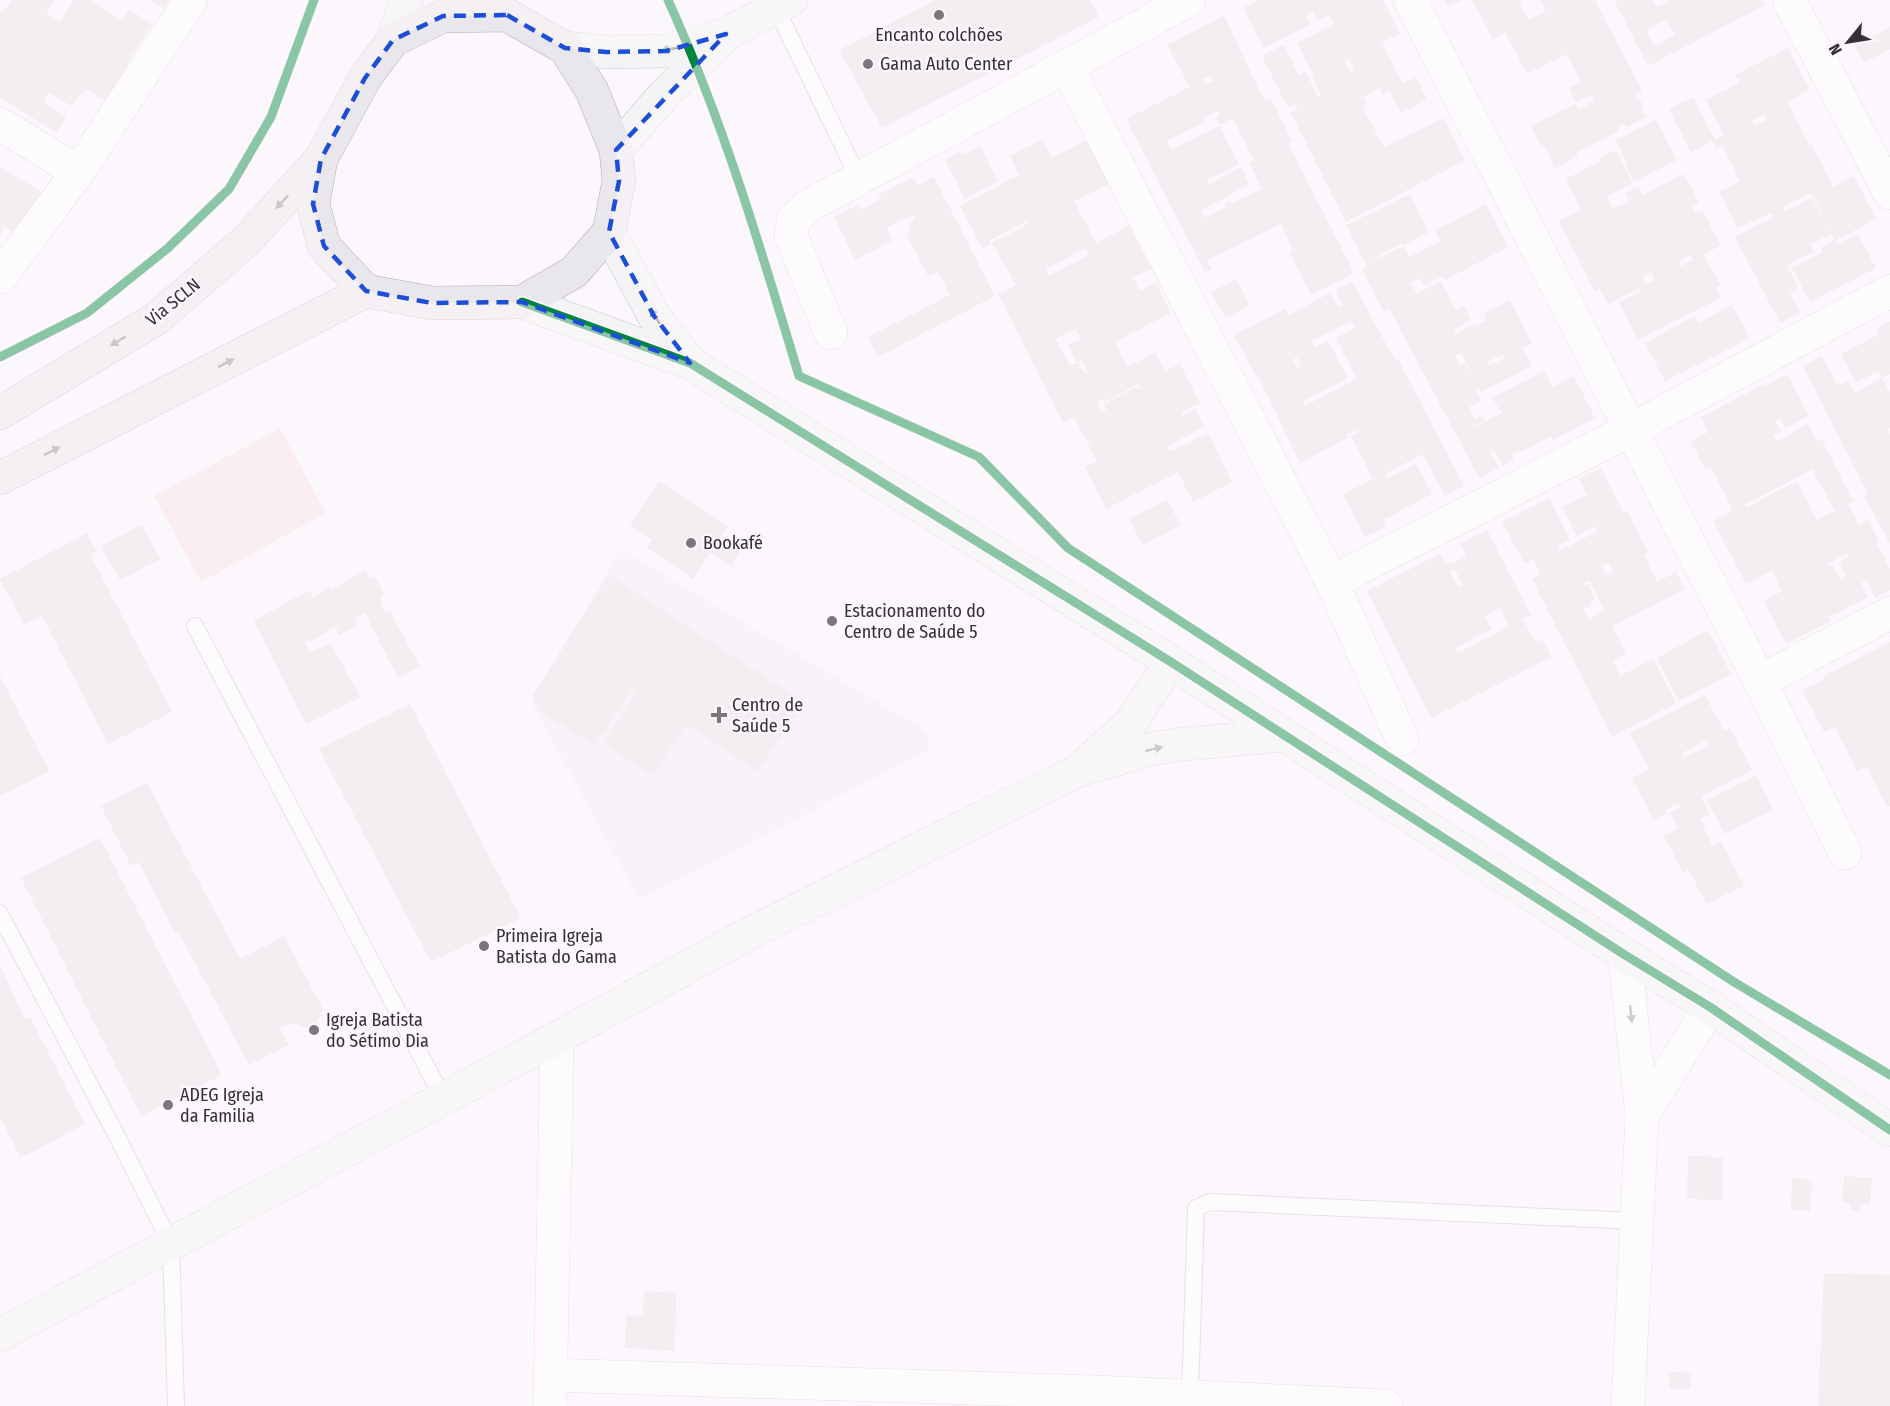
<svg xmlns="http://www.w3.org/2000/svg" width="1890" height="1406" font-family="'Fira Sans Condensed',sans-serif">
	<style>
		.built { fill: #f7ebf6 }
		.green { fill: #fae2e5 }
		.building { fill: #eadfe6; fill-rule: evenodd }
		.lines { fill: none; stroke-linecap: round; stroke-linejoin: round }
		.lane-casing { stroke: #cac6ca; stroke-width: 18 }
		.street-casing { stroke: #cac6ca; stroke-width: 34 }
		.secondary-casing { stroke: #cac6ca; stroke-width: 34 }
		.primary-casing { stroke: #b2abb6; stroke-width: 34 }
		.lane { stroke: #fffeff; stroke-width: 16 }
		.street { stroke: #fffeff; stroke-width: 33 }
		.secondary { stroke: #f4f3f5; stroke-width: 33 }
		.primary { stroke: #eae7ec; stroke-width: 33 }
		.cycleway-casing { stroke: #fef5fd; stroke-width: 13 }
		.cycleway { stroke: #00873e; stroke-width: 9 }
		.oneway { fill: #949294 }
		.oneway2 { fill: #8f8c90 }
		.oneway3 { fill: #9a9799 }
		.marked { fill: none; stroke: #1d4ed8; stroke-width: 4.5; stroke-dasharray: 12 8; stroke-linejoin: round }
		.poi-dot { fill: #7a7679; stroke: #fef5fd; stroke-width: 2 }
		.labels { text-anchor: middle; stroke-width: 5; stroke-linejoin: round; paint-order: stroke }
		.poi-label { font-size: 18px; fill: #343033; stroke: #fef5fd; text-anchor: start }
		.street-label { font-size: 18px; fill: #343033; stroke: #fef5fd }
	</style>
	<rect width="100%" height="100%" fill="#fcf7fc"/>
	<path class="built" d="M621,549l302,180 5,6 1,13 -5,5 -285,147 -108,-199z"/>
	<path class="green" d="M280,428l46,85 -125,69 -47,-86z"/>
	<g class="building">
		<path d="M11,0h43l-8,13 14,9 14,-22h17l31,21 7,-12 23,15 -26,40 2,1 -22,36 -20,-12 -15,17 -22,-14 -6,10 23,15 -10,16 -56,-36v-84l1,-2 3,1z"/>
		<path d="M151,0h19l-6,9z"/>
		<path d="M936,0h154l9,17 -217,111 -43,-78z"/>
		<path d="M1258,0h125l17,34 -18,8 21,42 13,-7 11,23 -26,13 -11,-22 -7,4 -4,-7 -16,9 4,6 -5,3 22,41 60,-29 21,42 -119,62 -55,-109 7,-4 -3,-5 -7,4 -26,-52 22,-11 15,31 7,-4 12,25 3,-2 -9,-18h2l-17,-34 37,-19 -5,-9 -11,6 -5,-10 -7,4 5,9 -48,24 -20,-40zM1349,59l5,12 -4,2 -6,-12z"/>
		<path d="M1444,0h18l-14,7z"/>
		<path d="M1472,0h51l-4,2 10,18 17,-9 -6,-11h55l47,91 -7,4 8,9 -1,5 4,8 -19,10 -3,-4 -7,4 2,4 -43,22 2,3 -23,12 -11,-23 -3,1 -10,-20 44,-22 3,6 16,-9 -3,-6 -15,8 -7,-15 12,-6 -14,-28 -40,20 -22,-42 -12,7z"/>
		<path d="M1614,0h39l4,7 13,-7h92l3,5 -117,61zM1666,19l9,16 -21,11 -8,-16z"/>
		<path d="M1224,16l41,86 6,-3 21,42 -4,2 66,130 -43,22 -22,-43 4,-2 -12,-26 -74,36 5,9 -7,3 -79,-153 64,-32 -23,-42zM1211,75l3,6 -9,4 -3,-5zM1218,111l2,4 -4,2 4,8 13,-7 21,43 -5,2 13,26 -30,14 -2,-2 -5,3 2,3 -23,11 -3,-7 48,-27 -8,-17 -31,17 -3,-4 32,-16 -20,-38 -48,24 -4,-9 39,-20 -2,-3z"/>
		<path d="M1890,27v22l-26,14 -9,-17z"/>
		<path d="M1788,48l22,42 -22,12 22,44 2,-1 21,42 21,-11 22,43 -41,22 -24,-48 -29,14 2,5 28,-14 19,36 -21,10 4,8 -27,13 11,24 -8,4 10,20 -20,10 -45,-86 39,-20 -2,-4 -35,15 -18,-36 21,-11 -18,-36 -6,3 -4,-7 -21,11 -22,-43 24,-12 22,43 9,-5 -18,-35 33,-17 -4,-8zM1764,115l3,5 -12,6 -3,-6z"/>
		<path d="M1656,120l21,40 -43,22 -8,-18 1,-1 -11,-23z"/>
		<path d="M1043,139l9,19 34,-18 23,44 -35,17 22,42 33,-17 22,43 -18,9 7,13 16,-8 15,30 -56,29 12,25 28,-14 10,18 15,-7 20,39 -19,10 2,3 12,-7 9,17 -37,21 3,5 38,-19 24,49 -39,20 -15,-30 -72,37 -21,-42 12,-6 -23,-44 -11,6 -65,-129 18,-9 -24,-42 36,-19 -1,-3 -38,20 2,3 -9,4 -22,-42 59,-31 -9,-19zM1086,248l3,7 -40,21 -3,-7zM1076,329l5,10 -13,6 9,17 4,-2 7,13 -3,1 -7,-12 -8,4 -14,-27zM1139,384l2,5 -6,-1 -31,16 3,5 -6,3 -3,-7 2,-1 -2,-3 4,-2 2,3z"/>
		<path d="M980,146l18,35 -33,18 -20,-39 15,-8 2,3z"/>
		<path d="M1616,150l17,33 -26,13 6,13 16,-8 -4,-8 13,-6 5,8 41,-21 15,28 -7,4 4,7 6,-3 19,35 -17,10 16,30 -5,2 6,11 -83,42 -19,-38 22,-10 -2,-4 -31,16 -8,-15 -5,3 -36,-71 22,-11 -15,-31 35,-18 -1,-3zM1690,255l3,5 -12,6 -3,-4zM1651,272l4,8 -9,4 -4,-7z"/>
		<path d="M0,166l44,28 -25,41 -14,-9 -5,9z"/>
		<path d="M914,177l4,8 16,-8 61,119 -117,61 -10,-20 82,-42 -12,-23 -10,4 -22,-42 5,-3 -3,-7 8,-4 -3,-5 -26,12 5,14 -37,19 -21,-43 24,-12 2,5 14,-7 -1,-1 8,-2 -3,-5z"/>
		<path d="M1410,194l19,38 -25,13 -1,-2 -24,12 1,2 -14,7 -20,-39z"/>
		<path d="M1486,204l22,43 -63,33 -2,-4 -19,10 -4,-8 -9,5 6,11 24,-13 15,29 8,-4 7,14 -17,9 2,5 18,-10 1,2 12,-5 -4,-7 27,-14 22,44 -9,4 9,18 -51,26 -2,-3 -3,2 5,9 -12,7 6,13 8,-4 2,4 -11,6 1,1 27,-14 -10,-15 52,-27 9,16 21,-11 21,42 -42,22 -2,-4 -32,17 -1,-2 -6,4 2,5 -11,6 -9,-16 -4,2 9,16 -20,10 -90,-170 -6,3 -21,-41 5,-3 -1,-2 38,-19 5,11 32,-16 -6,-10zM1461,353l11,21v1l-7,-12 -5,2 -5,-9zM1503,354l2,4 -16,8 -2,-4z"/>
		<path d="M1858,234l18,34 -66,34 -18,-34 31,-16 -2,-4 13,-8 2,5z"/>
		<path d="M1236,279l14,26 -24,13 -15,-26z"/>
		<path d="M1352,282l43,78 3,-1 66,127 -19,10 -22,-42 -39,20 3,5 29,-15 16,30 -49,26 3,6 -21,11 -22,-43 30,-15 -22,-43 8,-4 -2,-2 -11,5 2,3 -48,25 -41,-85h-2l-23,-43 51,-26 4,6 41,-22 8,15 5,-3 -8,-15zM1352,321l3,6 -19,11 21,41 -52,27 -3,-4 46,-24 -20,-37 -13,7 -4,-7zM1297,357l5,9 -5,3 -5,-9z"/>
		<path d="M1732,305l18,33 -85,43 -20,-38 50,-27 3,7z"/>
		<path d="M1890,321v53l-8,4 -4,-7 -22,12 -15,-29 39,-20 -4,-6z"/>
		<path d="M1822,356l16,30 10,-5 6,12 28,-15 8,14v36l-2,1 2,6v109l-26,-48 4,-2 -65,-128z"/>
		<path d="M1787,374l22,42 -24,12 -5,-10 -5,3 6,10 -8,4 3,7 32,-18 8,17 5,-3 32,63 -5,3 11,21 9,-5 11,21 -3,1 14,27v21l-15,8 -8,-18 -6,3 7,14 -39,20 2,4 -45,23 -22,-43 18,-10 -10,-20 -26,13 -33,-63 20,-11 -22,-42 2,-2 -7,4 -15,-28 17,-10 -7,-15 61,-32 1,2zM1812,469l23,42 -18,9 -20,-39 -51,27 -2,-3zM1848,553l2,3 -11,6 7,13 -6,4 -7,-14 -5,3 -1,-4z"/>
		<path d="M1601,468l22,44 4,-1 21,42 -4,2 13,27 19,-10 9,17 -73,37 14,27 -13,8 7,15 33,-17 23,44 -64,34 -80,-158 9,-5 -8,-15 -9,4 -22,-41 47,-24 21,42 -12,6 2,5 38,-20 -2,-5 -19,10 -15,-29 25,-12 -8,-16zM1609,562l5,9 -8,4 -5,-9zM1589,580l16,31 -16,8 -6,-10 8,-4 -1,-4 5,-2 -7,-15 -4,2 -2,-3z"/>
		<path d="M659,481l69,45 -8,12 20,13 -9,15 -21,-13 -17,26 -46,-31 5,-8 -22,-15z"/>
		<path d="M1167,500l14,25 -38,20 -14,-26z"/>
		<path d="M142,525l18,34 -40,21 -19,-34z"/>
		<path d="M1487,530l44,85 -8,4 13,24 6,-4 10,18 -121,61 -64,-127 73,-37 6,10 5,-2 1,2 15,-8 -7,-13zM1454,568l9,17 -5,3 -9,-17zM1500,608l10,18 -52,27 -3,-5 37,-19 -7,-13z"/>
		<path d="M87,533l9,18 -6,3 82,158 -64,32 -66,-128 -18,9 -24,-46z"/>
		<path d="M366,570l4,9 5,-3 9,18 -4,3 3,7 -2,1 5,8 4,-2 30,56 -22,11 -33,-65 -10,5 3,7 -19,10 -3,-8 -27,15 -1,-2 -3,2 5,11 21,-10 29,54 -54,27 -52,-103 55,-31 4,8 16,-11 1,3z"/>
		<path d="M609,575l195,127 -46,69 -72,-46 -33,51 -50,-32 33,-51 -4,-3 -37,56 -57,-36 -6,-14z"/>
		<path d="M1708,630l23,44 -52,27 -22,-43z"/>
		<path d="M1890,642v164l-3,1 -21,-41 -9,5 -22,-44 -11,5 -22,-42 21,-10 3,-5z"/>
		<path d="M0,676l49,95 -49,25z"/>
		<path d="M1705,695l19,36 6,-3 22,42 -51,26 8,19 -9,4 12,26 9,-4 23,45 -38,18 -17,-34 -6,3 -19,-37 14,-8 -8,-16 11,-5 -2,-3h-2l-12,6 2,3 -13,7 -22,-42 17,-9 -19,-36zM1706,740l3,5 -25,13 -2,-5z"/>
		<path d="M410,704l111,214 -90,44 -112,-213z"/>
		<path d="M1756,775l17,34 -48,25 -18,-34z"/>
		<path d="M147,783l93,176 44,-23 40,75 -3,2 1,2 -4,4v5l-9,5 -15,-6 -15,4 10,18 -40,20 -71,-134 -3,2 -36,-71 -8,4 -30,-60z"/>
		<path d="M100,838l122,237 -81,41 -120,-238z"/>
		<path d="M0,965l25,55 5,-3 55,107 -64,34 -21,-41z"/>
		<path d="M1688,1156l35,1 -1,43 -35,-1z"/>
		<path d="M1844,1176l28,2 -2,26h-9l-1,7 -10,-1 1,-7 -9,-1z"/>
		<path d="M1792,1178l17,1v4h3l-2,28 -19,-1z"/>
		<path d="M1824,1273l66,2v131h-72z"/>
		<path d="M644,1291l32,2 -1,58 -50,-3 1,-33 17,1z"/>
		<path d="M1669,1372l22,1 -1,16h-21z"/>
	</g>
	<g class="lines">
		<g class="lane-casing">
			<g id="lane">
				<path d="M774,4l85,175"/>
				<path d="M195,626l248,472"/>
				<path d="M0,914l120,228 51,102 5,162"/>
				<path d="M1190,1396l6,-188 14,-6 426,19"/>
			</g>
		</g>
		<g class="street-casing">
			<g id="street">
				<path d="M1410,0l350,681"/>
				<path d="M1789,0l101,193"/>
				<path d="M1067,67l265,515"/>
				<path d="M0,124l78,48 -78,105"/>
				<path d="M78,172l113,-172"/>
				<path d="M831,333l-40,-97 2,-15 15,-15 381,-206"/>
				<path d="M1402,739l-70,-157 300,-153 258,-138"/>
				<path d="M1845,853l-85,-172 130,-68"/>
				<path d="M1625,955l17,161 -14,290"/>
				<path d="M1642,1116l68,-109"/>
				<path d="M550,1375l546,17 290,14"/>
				<path d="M550,1406l7,-368"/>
			</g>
		</g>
		<g class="secondary-casing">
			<g id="secondary">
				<path d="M393,40l13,-40"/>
				<path d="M565,48l41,4 60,-1 60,-17 65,-34"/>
				<path d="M616,150l48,-55 60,-59"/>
				<path d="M609,232l45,84 36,47"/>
				<path d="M522,302l168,61 481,299 454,293 85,52 180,123"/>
				<path d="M1085,764l45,-40 41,-62"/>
				<path d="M0,1335l557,-297 195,-106 325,-161 75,-22 23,-4 109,-10"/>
			</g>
		</g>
		<g class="primary-casing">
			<g id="primary">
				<path d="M507,15l58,33 27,43 24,59 3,31 -10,51 -35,40 -52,30 -90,1 -66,-12 -42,-45 -11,-42 8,-45 44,-81 28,-38 50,-24z"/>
				<path d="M0,413l157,-95 89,-77 75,-82"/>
				<path d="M0,478l366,-187"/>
			</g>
		</g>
		<use href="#lane" class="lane"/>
		<use href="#street" class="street"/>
		<use href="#secondary" class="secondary"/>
		<use href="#primary" class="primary"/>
		<g class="cycleway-casing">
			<g id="cycleway">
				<path d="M668,0c55,121 93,249 131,376l180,81 89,91 666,434 156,93"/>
				<path d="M522,302l168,61 481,299 454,293 85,52 180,123"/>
				<path d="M0,357l87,-44 81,-65 61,-59 42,-72 43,-117"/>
			</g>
		</g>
		<use href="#cycleway" class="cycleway"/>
	</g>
	<defs><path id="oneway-solid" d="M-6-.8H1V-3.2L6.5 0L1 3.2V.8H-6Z" transform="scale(1.5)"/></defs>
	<g class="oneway">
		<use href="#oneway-solid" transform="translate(670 49) rotate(169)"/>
		<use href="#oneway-solid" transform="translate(655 316) rotate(-124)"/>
		<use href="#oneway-solid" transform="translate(1154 749) rotate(-13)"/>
	</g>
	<g class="oneway2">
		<use href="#oneway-solid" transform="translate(282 202) rotate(133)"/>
		<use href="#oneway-solid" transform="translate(118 341) rotate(149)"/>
		<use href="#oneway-solid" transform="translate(226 363) rotate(-27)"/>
		<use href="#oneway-solid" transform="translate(52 451) rotate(-27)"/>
	</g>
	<use class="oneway3" href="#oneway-solid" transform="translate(1631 1014) rotate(84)"/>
	<path d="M0 0H1890V1406H0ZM507,15l58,33 41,4 60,-1 60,-17 -110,116 3,31 -10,51 45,84 36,47 -168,-61 -90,1 -66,-12 -42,-45 -11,-42 8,-45 44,-81 28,-38 50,-24z" fill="#fcf7fc" fill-opacity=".55" fill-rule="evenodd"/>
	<path class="marked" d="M507,15l58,33 41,4 60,-1 60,-17 -110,116 3,31 -10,51 45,84 36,47 -168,-61 -90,1 -66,-12 -42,-45 -11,-42 8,-45 44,-81 28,-38 50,-24z"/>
	<g class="poi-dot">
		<circle cx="939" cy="15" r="6"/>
		<circle cx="868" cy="64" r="6"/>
		<circle cx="691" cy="543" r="6"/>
		<circle cx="832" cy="621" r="6"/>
		<path d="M716 706h6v6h6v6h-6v6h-6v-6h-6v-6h6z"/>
		<circle cx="484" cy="946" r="6"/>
		<circle cx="314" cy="1030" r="6"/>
		<circle cx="168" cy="1105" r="6"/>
	</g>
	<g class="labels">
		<g class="poi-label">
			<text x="939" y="41" text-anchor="middle">Encanto colchões</text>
			<text x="880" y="70">Gama Auto Center</text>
			<text x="703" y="549">Bookafé</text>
			<text x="844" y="617">Estacionamento do<tspan x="844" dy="21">Centro de Saúde 5</tspan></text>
			<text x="732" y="711">Centro de<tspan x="732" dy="21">Saúde 5</tspan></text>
			<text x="496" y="942">Primeira Igreja<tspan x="496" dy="21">Batista do Gama</tspan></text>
			<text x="326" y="1026">Igreja Batista<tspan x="326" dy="21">do Sétimo Dia</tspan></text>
			<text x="180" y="1101">ADEG Igreja<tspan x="180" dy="21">da Familia</tspan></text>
		</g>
		<g class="street-label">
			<text transform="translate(173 302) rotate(-39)" y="6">Via SCLN</text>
		</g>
	</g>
	<g transform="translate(1848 42) rotate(240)" stroke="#fef5fd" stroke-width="4.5" paint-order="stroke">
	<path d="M0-4.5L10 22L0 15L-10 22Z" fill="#343033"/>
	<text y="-9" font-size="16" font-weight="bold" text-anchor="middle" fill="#343033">N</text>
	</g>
</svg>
